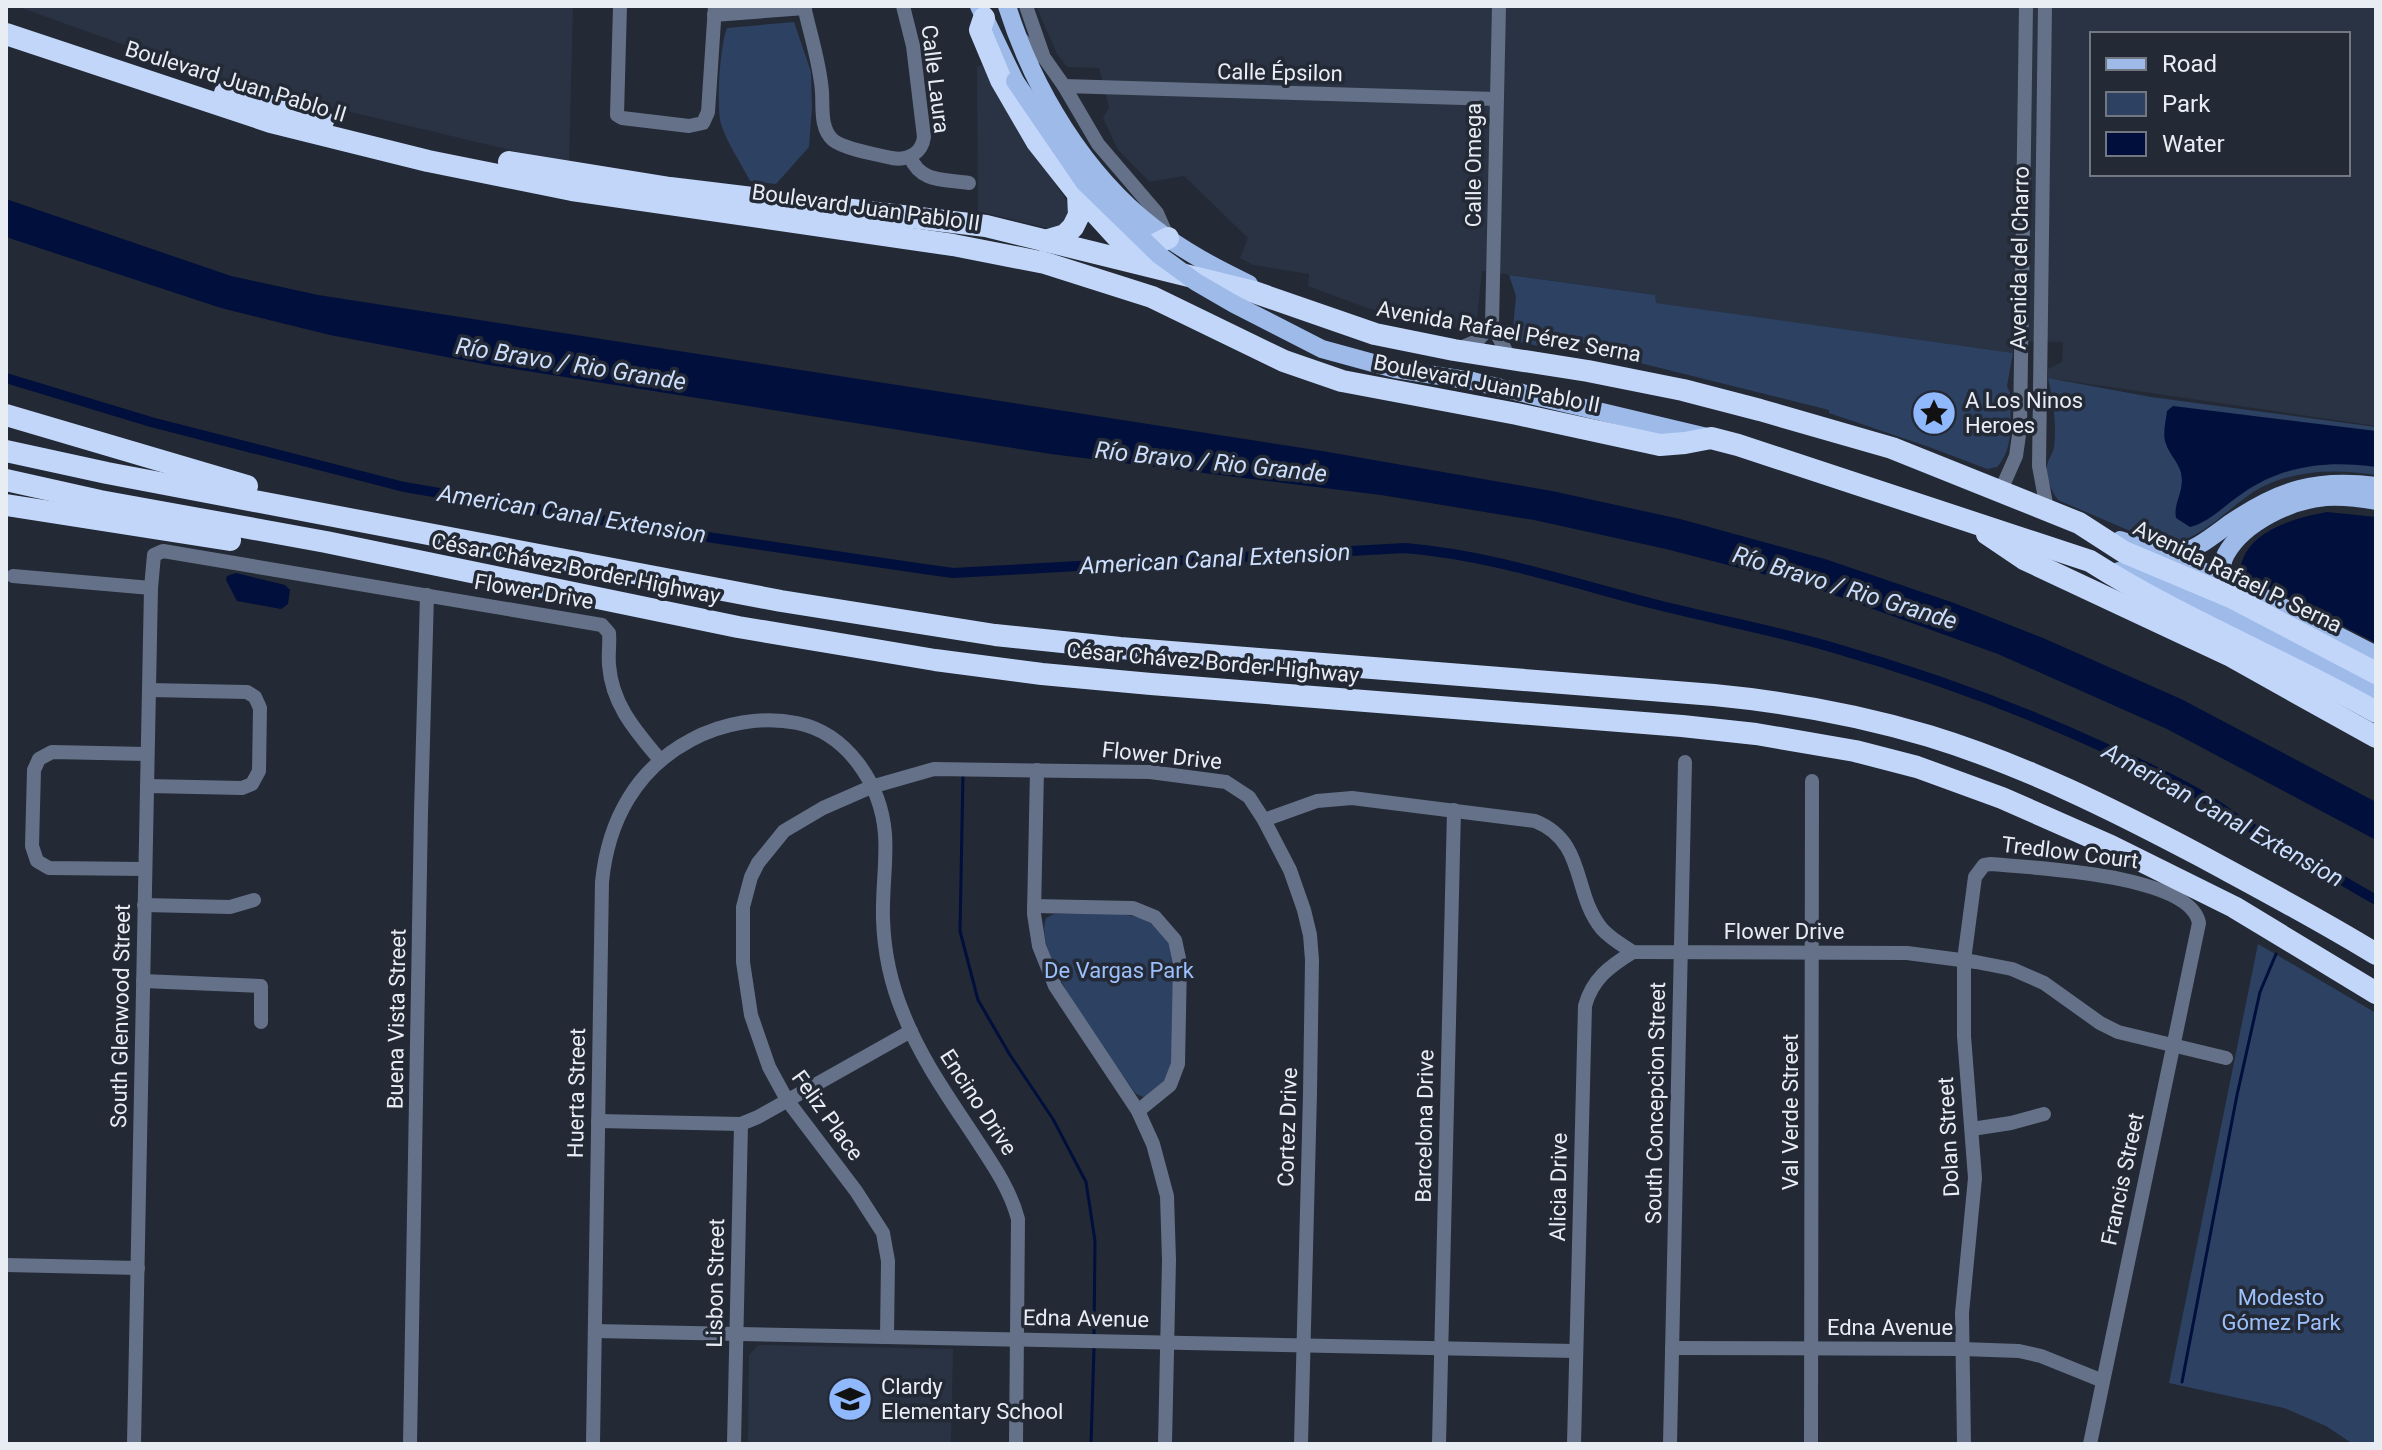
<svg xmlns="http://www.w3.org/2000/svg" width="2382" height="1450" font-family="Roboto,sans-serif">
	<style>
		.built { fill: #293343; fill-rule: evenodd }
		.green { fill: #2d4163 }
		.water { fill: #000f3b }
		.lines { fill: none; stroke-linecap: round; stroke-linejoin: round }
		.stream { stroke: #000f3b; stroke-width: 3 }
		.canal { stroke: #000f3b; stroke-width: 10 }
		.minor { stroke: #647188; stroke-width: 14 }
		.major { stroke: #9ebae9; stroke-width: 18 }
		.highway { stroke: #c2d6f9; stroke-width: 22 }
		.major-bridge { stroke: #9ebae9; stroke-width: 18 }
		.labels { text-anchor: middle; stroke-width: 7; stroke-linejoin: round; paint-order: stroke }
		.street-label { font-size: 22px; fill: #e8edf4; stroke: #232935 }
		.poi-label { font-size: 22px; fill: #e8edf4; stroke: #232935; text-anchor: start }
		.park-label { font-size: 22px; fill: #9cc0fc; stroke: #232935 }
		.water-label { font-size: 24px; font-style: italic; fill: #ccdffe; stroke: #232935 }
	</style>
	<rect width="100%" height="100%" fill="#232935"/>
	<g class="built">
		<path d="M16,6h557l-4,158 -336,-80z"/>
		<path d="M1036,6h1340v420l-328,-48v-9l14,-7 1,-20 -49,-1 -1,12 -358,-50v-8l-173,-24 -5,48 -3,8 -3,3 -50,-7 -54,-15 -59,-22 1,-12 -56,-9 -13,-7 8,-20 -64,-62 -34,6 -32,-32 -15,-32 6,-11 -10,-39 -32,-1 -10,-13zM2092,34h256v140h-256z"/>
		<path d="M982,65l45,79 36,51 6,12 -4,21 -10,2 -77,-19 -1,-144z"/>
		<path d="M758,1345l195,4 -2,95h-203l1,-89z"/>
	</g>
	<g class="green">
		<path d="M794,22l17,50 1,36 -3,39 -33,37 -26,-3c-9,-18 -23,-38 -29,-57 -5,-18 -1,-79 6,-96z"/>
		<path d="M1509,275l146,20 1,8 357,50 -6,33 3,7c0,25 5,55 -13,74l-10,2 -55,-21 -103,-35v-3l-189,-47 -2,-10 -56,-10 -8,9 -57,-10 -5,-4 4,-42z"/>
		<path d="M2048,378l103,19 225,30v48c-39,-6 -79,-6 -116,13 -31,17 -63,60 -102,55l-100,-43c-7,-9 -13,-24 -11,-35 2,-7 6,-12 7,-18 3,-24 -1,-46 -6,-69z"/>
		<path d="M1054,914c27,0 61,-4 87,4 11,3 22,14 28,24 13,25 4,106 0,136l-23,20 -10,-4c-23,-34 -105,-137 -90,-176z"/>
		<path d="M2258,944l118,69v431h-23l-27,-18 -42,-18 -115,-25z"/>
	</g>
	<g class="water">
		<path d="M6,199l225,77 87,19 1004,156 230,40 128,28 145,40 129,44 89,35 138,61 195,103v38l-209,-111 -169,-75 -189,-68 -143,-37 -132,-29 -153,-25 -330,-41 -562,-89 -159,-30 -109,-27 -215,-71z"/>
		<path d="M2173,406l203,25v36c-47,-7 -93,-2 -133,26 -17,11 -33,29 -53,34l-14,-9c-3,-16 9,-26 5,-45 -2,-10 -12,-19 -15,-29 -4,-10 0,-23 1,-33z"/>
		<path d="M2327,512l49,5v126l-115,-59 -18,-10 -3,-4c5,-39 55,-52 87,-58z"/>
		<path d="M236,573l49,12 5,5 -2,14 -7,5 -44,-8 -11,-21 1,-4z"/>
	</g>
	<g class="lines">
		<g class="stream">
			<path d="M963,773l-3,158 18,69 32,55 43,64 33,63 9,59 -1,95"/>
			<path d="M2182,1382l55,-287 23,-103 16,-38"/>
			<path d="M1091,1444l3,-96"/>
		</g>
		<path class="canal" d="M6,378l145,44 253,65 269,45 251,37 29,4 36,-2 416,-23c85,7 167,35 249,56 59,15 119,26 177,43 94,27 185,60 274,101 43,20 90,40 128,69l143,83"/>
		<g class="minor">
			<path d="M620,6l-3,109 5,3 67,8 14,-3 5,-11 7,-106"/>
			<path d="M804,6c6,28 16,57 18,86 1,15 -2,37 11,48 11,9 45,15 59,18 16,3 30,-5 32,-21l-11,-91 -10,-40"/>
			<path d="M1026,6l17,49"/>
			<path d="M2045,6l-6,460 8,43"/>
			<path d="M714,15l91,-7"/>
			<path d="M1020,38l25,21 19,27 34,58 59,69 11,25"/>
			<path d="M1064,86l432,13"/>
			<path d="M910,157c11,26 34,22 59,26"/>
			<path d="M1492,325l7,-319"/>
			<path d="M1492,325l19,35"/>
			<path d="M1458,349l19,-8 15,-16"/>
			<path d="M2001,490l15,-34 4,-28 6,-422"/>
			<path d="M13,576l138,12"/>
			<path d="M1037,770l-3,144 5,32 16,40 83,125 15,33 14,52 2,64 -4,184"/>
			<path d="M147,786l95,2 10,-4 7,-13 1,-63 -5,-11 -8,-5 -98,-2"/>
			<path d="M1264,820l53,-19 35,-3 183,23c52,21 37,72 67,108 9,10 20,16 31,23l274,1 69,9 36,7 32,14 56,40 18,9 108,26"/>
			<path d="M145,869l-96,-1 -12,-7 -5,-15 2,-76 5,-11 13,-7 95,2"/>
			<path d="M144,905l86,2 24,-7"/>
			<path d="M1034,906l99,2 22,9 20,23 5,23 -2,101 -8,21 -32,26"/>
			<path d="M143,981l118,5v36"/>
			<path d="M598,1121l143,3 17,-7 153,-86"/>
			<path d="M1972,1129l39,-6 33,-9"/>
			<path d="M6,1265l132,3"/>
			<path d="M595,1331l981,20"/>
			<path d="M887,1336l1,-75 -5,-28 -27,-42 -69,-91 -18,-33 -18,-52 -8,-53v-55l8,-30 7,-14 26,-32 39,-23 48,-21 63,-18 216,3 76,10 23,15 15,23 26,50 14,40 6,25 2,25 -2,134 -9,350"/>
			<path d="M1672,1348l290,1 57,2 22,5 62,25"/>
			<path d="M134,1444l17,-856 3,-33 9,-4 439,74 7,8c1,11 -1,21 0,32 3,40 27,66 51,95"/>
			<path d="M410,1444l11,-632 6,-217"/>
			<path d="M593,1444l9,-562c6,-61 34,-113 89,-142 31,-17 71,-24 106,-17 50,10 84,61 88,111 2,28 -3,56 -2,85 1,31 8,65 20,94 18,46 46,85 73,126 17,26 34,50 42,80l-2,225"/>
			<path d="M734,1444l7,-320"/>
			<path d="M1439,1444l15,-634"/>
			<path d="M1574,1444l11,-438c7,-27 25,-40 48,-54"/>
			<path d="M1670,1444l15,-682"/>
			<path d="M1811,1444l1,-663"/>
			<path d="M1964,1444l-2,-131 13,-135 -11,-142v-76l11,-83 9,-12 7,-1c42,4 199,10 208,59l-109,521"/>
		</g>
		<g class="major">
			<path d="M979,6l36,75"/>
			<path d="M1007,6c26,83 77,168 147,222 29,23 62,40 95,56"/>
			<path d="M1472,381l235,56"/>
			<path d="M2120,540l50,17 95,41 111,57"/>
			<path d="M2170,557c23,-5 40,-19 59,-33 50,-34 87,-46 147,-38"/>
			<path d="M2119,571l79,30 178,93"/>
			<path d="M2220,578c1,-8 2,-17 6,-24 18,-32 65,-54 100,-57 17,-1 34,1 50,4"/>
		</g>
		<g class="highway">
			<path d="M984,18l-4,12 21,50 36,62 41,52 1,21 -6,12 -8,8 -20,6"/>
			<path d="M6,34l265,88 157,39 144,29 381,55 92,18 107,34 132,64 58,20 175,33 143,31 25,-2 26,-5 27,7 352,116c91,58 192,98 286,151"/>
			<path d="M225,93l98,28"/>
			<path d="M509,162l161,26 316,38 268,66 121,42 79,16 134,21 95,19 77,20 132,38 187,75 45,29 107,45 145,76"/>
			<path d="M1078,194l51,56 11,2 28,-14"/>
			<path d="M6,415l241,71"/>
			<path d="M6,451l101,22 674,128 214,34 125,13 594,47c73,7 145,20 215,41 95,29 185,74 272,120 59,32 118,63 175,98"/>
			<path d="M6,480l94,21 226,41 412,85 197,33 107,14 109,10 531,42 74,8 99,17 62,16 85,31 109,48 123,61 142,86"/>
			<path d="M6,505l224,35"/>
			<path d="M1987,534l37,25 205,96 147,82"/>
		</g>
		<path class="major-bridge" d="M1015,81l69,101 75,73 37,27 38,22 88,45 73,20 77,12"/>
	</g>
	<defs>
		<g id="sight-disc" transform="scale(2.3)"><circle r="9.5" fill="#90b8fd" stroke="#232935"/><path d="M0-6L1.8-2.2L6-1.7L2.9 1.2L3.7 5.4L0 3.3L-3.7 5.4L-2.9 1.2L-6-1.7L-1.8-2.2Z" fill="#111"/></g>
		<g id="school-disc" transform="scale(2.3)"><circle r="9.5" fill="#90b8fd" stroke="#232935"/><path d="M0-5L7-2L0 1L-7-2ZM-4 1L0 2.5L4 1V4Q0 6-4 4Z" fill="#111"/></g>
	</defs>
	<g fill-rule="evenodd">
		<use href="#sight-disc" x="1934" y="413"/>
		<use href="#school-disc" x="850" y="1399"/>
	</g>
	<g class="labels">
		<g class="street-label">
			<text transform="translate(1280 72) rotate(1)" y="8">Calle Épsilon</text>
			<text transform="translate(936 79) rotate(83)" y="8">Calle Laura</text>
			<text transform="translate(236 81) rotate(17)" y="8">Boulevard Juan Pablo II</text>
			<text transform="translate(1473 165) rotate(-90)" y="8">Calle Omega</text>
			<text transform="translate(866 207) rotate(8)" y="8">Boulevard Juan Pablo II</text>
			<text transform="translate(2019 258) rotate(-89)" y="8">Avenida del Charro</text>
			<text transform="translate(1509 331) rotate(10)" y="8">Avenida Rafael Pérez Serna</text>
			<text transform="translate(1487 383) rotate(11)" y="8">Boulevard Juan Pablo II</text>
			<text transform="translate(576 568) rotate(11)" y="8">César Chávez Border Highway</text>
			<text transform="translate(2238 576) rotate(26)" y="8">Avenida Rafael P. Serna</text>
			<text transform="translate(534 591) rotate(10)" y="8">Flower Drive</text>
			<text transform="translate(1213 662) rotate(5)" y="8">César Chávez Border Highway</text>
			<text transform="translate(1162 755) rotate(6)" y="8">Flower Drive</text>
			<text transform="translate(2070 852) rotate(7)" y="8">Tredlow Court</text>
			<text x="1784" y="939">Flower Drive</text>
			<text transform="translate(120 1016) rotate(-89)" y="8">South Glenwood Street</text>
			<text transform="translate(396 1019) rotate(-89)" y="8">Buena Vista Street</text>
			<text transform="translate(576 1093) rotate(-89)" y="8">Huerta Street</text>
			<text transform="translate(979 1102) rotate(57)" y="8">Encino Drive</text>
			<text transform="translate(1655 1103) rotate(-89)" y="8">South Concepcion Street</text>
			<text transform="translate(1790 1112) rotate(-90)" y="8">Val Verde Street</text>
			<text transform="translate(828 1115) rotate(54)" y="8">Feliz Place</text>
			<text transform="translate(1424 1126) rotate(-89)" y="8">Barcelona Drive</text>
			<text transform="translate(1287 1127) rotate(-88)" y="8">Cortez Drive</text>
			<text transform="translate(1948 1137) rotate(-93)" y="8">Dolan Street</text>
			<text transform="translate(2122 1179) rotate(-78)" y="8">Francis Street</text>
			<text transform="translate(1558 1187) rotate(-89)" y="8">Alicia Drive</text>
			<text transform="translate(715 1283) rotate(-89)" y="8">Lisbon Street</text>
			<text transform="translate(1086 1318) rotate(1)" y="8">Edna Avenue</text>
			<text x="1890" y="1335">Edna Avenue</text>
		</g>
		<g class="poi-label">
			<text x="1965" y="408">A Los Ninos<tspan x="1965" dy="25">Heroes</tspan></text>
			<text x="881" y="1394">Clardy<tspan x="881" dy="25">Elementary School</tspan></text>
		</g>
		<g class="park-label">
			<text x="1119" y="978">De Vargas Park</text>
			<text x="2281" y="1305">Modesto<tspan x="2281" dy="25">Gómez Park</tspan></text>
		</g>
		<g class="water-label">
			<text transform="translate(571 364) rotate(9)" y="8">Río Bravo / Rio Grande</text>
			<text transform="translate(1211 462) rotate(6)" y="8">Río Bravo / Rio Grande</text>
			<text transform="translate(572 514) rotate(9)" y="8">American Canal Extension</text>
			<text transform="translate(1215 559) rotate(-3)" y="8">American Canal Extension</text>
			<text transform="translate(1845 588) rotate(17)" y="8">Río Bravo / Rio Grande</text>
			<text transform="translate(2223 815) rotate(29)" y="8">American Canal Extension</text>
		</g>
	</g>
	<rect width="2382" height="1450" fill="none" stroke="#e8edf4" stroke-width="16"/>
	<rect x="2090" y="32" width="260" height="144" fill="#232935" stroke="#727781" stroke-width="2"/>
	<rect x="2106" y="58" width="40" height="12" fill="#9ebae9" stroke="#727781" stroke-width="2"/>
	<text x="2162" y="72" font-size="24" fill="#e8edf4">Road</text>
	<rect x="2106" y="92" width="40" height="24" fill="#2d4163" stroke="#727781" stroke-width="2"/>
	<text x="2162" y="112" font-size="24" fill="#e8edf4">Park</text>
	<rect x="2106" y="132" width="40" height="24" fill="#000f3b" stroke="#727781" stroke-width="2"/>
	<text x="2162" y="152" font-size="24" fill="#e8edf4">Water</text>
</svg>
